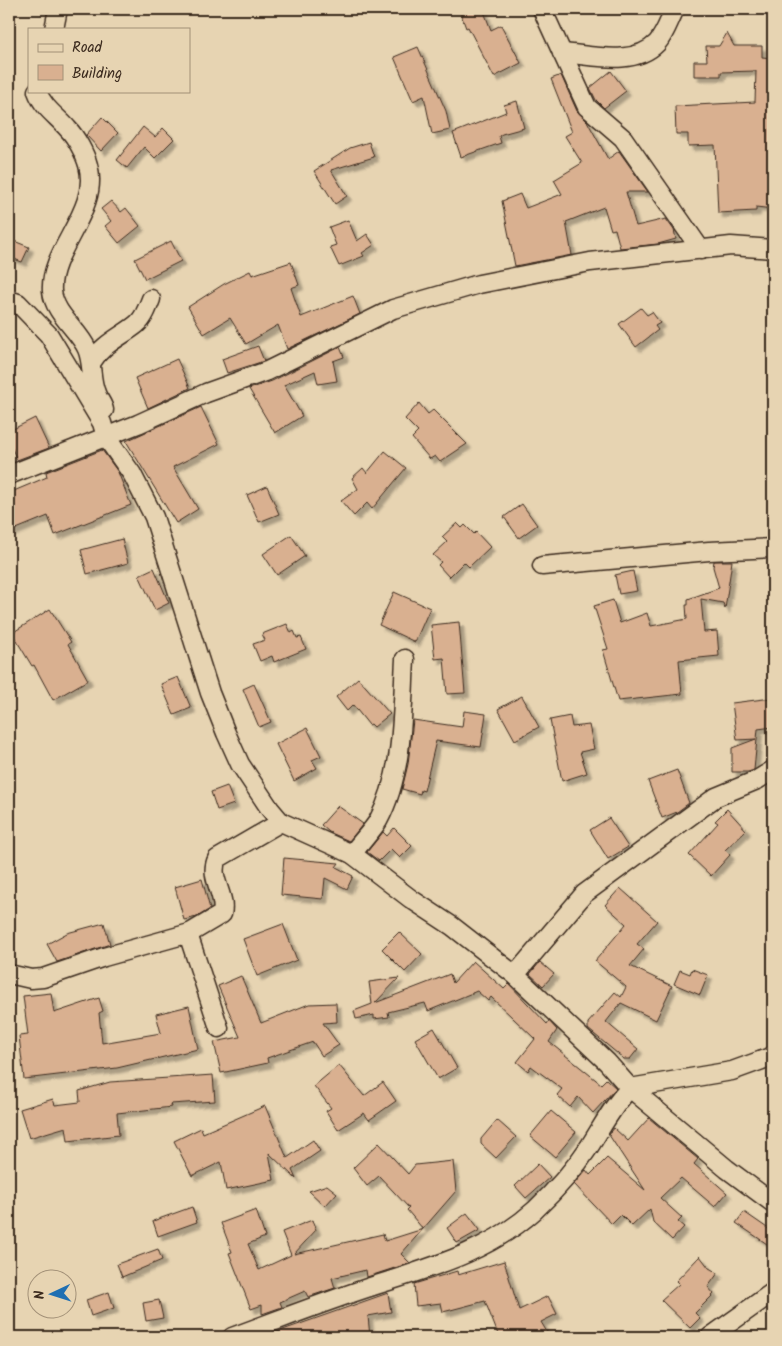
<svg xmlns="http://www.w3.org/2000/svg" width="782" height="1346" font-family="Kalam,sans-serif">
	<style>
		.building { fill: #d9b090; stroke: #3b2a1e; filter: url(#shadow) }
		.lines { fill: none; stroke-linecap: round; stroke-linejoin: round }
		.minor-casing { stroke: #3b2a1e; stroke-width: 21 }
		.minor { stroke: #e7d4b2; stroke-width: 18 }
	</style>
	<defs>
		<filter id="shadow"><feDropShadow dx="4.5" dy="4.5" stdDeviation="1" flood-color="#0004"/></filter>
	</defs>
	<rect width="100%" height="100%" fill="#e7d4b2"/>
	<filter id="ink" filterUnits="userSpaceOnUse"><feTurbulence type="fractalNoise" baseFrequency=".02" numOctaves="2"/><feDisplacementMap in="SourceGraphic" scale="10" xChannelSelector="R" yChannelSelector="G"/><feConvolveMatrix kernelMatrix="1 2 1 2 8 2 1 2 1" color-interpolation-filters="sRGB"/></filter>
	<g filter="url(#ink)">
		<g class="building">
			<path d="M459,9h24l8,21 10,-5 20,38 -27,14 -26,-50 -2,1z"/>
			<path d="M727,33l7,13h28v11l11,1v151l-17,-2v4l-38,2 -3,-68 -27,1v-12h-12l-1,-28 80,-4 1,-31 -35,1v4h-27v-15h13l-1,-15h13z"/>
			<path d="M418,47l28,64 4,19 -18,4 -8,-38 -11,5 -19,-44z"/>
			<path d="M611,71l15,20 -22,17 -8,-8 -6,-12z"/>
			<path d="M561,75l16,36 10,10 21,38 11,-8 29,41h-22l10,34 30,-7 8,11 2,9 -18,5 -38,4 -5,-19 -4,1 -7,-23 -38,15 6,33 -57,11 -13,-65 18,-7 6,14 36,-14 -8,-14 28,-17 -17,-27 7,-4 -21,-53z"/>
			<path d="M517,101l7,27 -22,6 -3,2 2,7 -40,14 -8,-24 53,-21 -2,-7z"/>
			<path d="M102,117l16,16 -17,18 -15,-16z"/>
			<path d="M143,127l12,10 8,-9 11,11 -19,19 -11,-11 -17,21 -10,-8z"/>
			<path d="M369,142l5,15 -43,13 16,26 -12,8 -21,-33 36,-23z"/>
			<path d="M111,201l10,11 5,-4 14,18 -21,17 -14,-17 6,-5 -10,-12z"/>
			<path d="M348,220l9,21 10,-7 7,11 -12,8 2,3 -25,10 -9,-19 6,-2 -7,-18z"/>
			<path d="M9,239l20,8 -7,15 -13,-5z"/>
			<path d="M171,241l10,20 -36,18 -10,-20z"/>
			<path d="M291,262l8,23 -8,3 10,29 52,-21 7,18 -73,35 -9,-24 -32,19 -16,-26 -26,16 -16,-27 36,-23 26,-13 2,4z"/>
			<path d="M641,308l6,7 5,-3 8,11 -5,3 3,4 -22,17 -17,-23z"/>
			<path d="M258,346l6,15 -37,12 -5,-14z"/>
			<path d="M340,347l4,10 -11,4 4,20 -19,3 -3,-13 -31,14 18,31 -27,17 -26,-44 23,-8z"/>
			<path d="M177,359l13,29 -42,20 -13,-30z"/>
			<path d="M419,403l9,11 5,-4 34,34 -27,18 -5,-6 -5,3 -18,-21 6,-6 -13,-13z"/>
			<path d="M201,407l18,37 -46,23 25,42 -22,14 -50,-82z"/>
			<path d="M35,418l14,30 -32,12 -8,-18v-11z"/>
			<path d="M102,450l16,22 13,33 -76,30 -7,-19 -39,16v-39l38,-16 -1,-5z"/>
			<path d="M385,451l21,17 -34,41 -5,-6 -13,13 -13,-15 17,-12 -6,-11 11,-10 4,5z"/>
			<path d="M267,486l12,28 -20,8 -12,-27z"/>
			<path d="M522,504l15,21 -18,13 -15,-21z"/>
			<path d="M457,523l5,5 3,-3 9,9 2,-2 14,15 -21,20 -5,-5 -15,15 -11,-12 3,-3 -8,-7 14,-13 -5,-5z"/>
			<path d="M291,535l14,21 -28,19 -14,-21z"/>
			<path d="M122,539l6,24 -41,11 -6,-24z"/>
			<path d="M714,561h18l-7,48 -2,-6 -22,-4 3,33 13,-1 2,25 -40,4 3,34 -64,7 -15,-51 5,-1 -14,-43 19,-6 7,23 27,-10 4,13 36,-7 -1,-14h2v-6l31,-11 -6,-21z"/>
			<path d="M154,568l15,35 -14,7 -16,-35z"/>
			<path d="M633,571l4,20 -18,3 -4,-19z"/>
			<path d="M394,592l36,16 -15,34 -36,-17z"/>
			<path d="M50,609l21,33 -3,2 20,36 -35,20 -19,-35 -2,1 -20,-33z"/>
			<path d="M459,622l6,71 -18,1 -3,-36 -9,1 -4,-34z"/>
			<path d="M287,624l4,9 3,-2 3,7 4,-1 5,12 -32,13 -2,-6 -12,5 -7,-17 12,-4 -3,-6z"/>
			<path d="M178,677l13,31 -17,7 -13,-31z"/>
			<path d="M358,678l32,36 -16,13 -3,-3 -2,1 -16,-20 -6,6 -11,-14z"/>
			<path d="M254,684l17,38 -12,5 -16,-38z"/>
			<path d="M522,696l17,31 -24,13 -17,-31z"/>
			<path d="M772,698l1,29 -15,2 -4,41 -6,2h-16v-24l24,-9 -19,1 -5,-37z"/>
			<path d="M464,711l22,3 -5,33 -45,-6 -12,50 -3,-1 -1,4 -18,-5 6,-25 5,-44 49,7z"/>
			<path d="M570,716l2,11 17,-2 5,24 -14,3 7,21 -25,8 -12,-61z"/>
			<path d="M307,728l14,28 -9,4 5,8 -23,13 -18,-37z"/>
			<path d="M677,770l12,33 -12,9 -15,6 -14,-37z"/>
			<path d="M227,786l7,18 -17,6 -6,-18z"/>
			<path d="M338,806l25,18 -14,17 -20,-9 -8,-7z"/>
			<path d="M727,809l19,21 -21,20 5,5 -19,21 -22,-21 29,-32 -3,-2z"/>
			<path d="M609,818l19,29 -20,12 -18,-29z"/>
			<path d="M394,828l18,18 -12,12 -9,-9 -12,12 -12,-9 16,-20 4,4z"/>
			<path d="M284,858l55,5 -3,4 17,9 -6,13 -22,-11 -2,21 -42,-4z"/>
			<path d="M202,879l8,30 -13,8 -13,3 -9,-33z"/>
			<path d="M620,888l37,33 -20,23 7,5 -14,17 42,20 -16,34 -35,-17 -15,19 32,27 -8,10h-6l-36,-30v-6l27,-31 6,5 5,-10 -31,-26 31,-37 -21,-19z"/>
			<path d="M104,923l6,21 -53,18 -10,-18 20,-11z"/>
			<path d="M283,924l14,36 -40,16 -14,-37z"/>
			<path d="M399,932l23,22 -17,18 -23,-23z"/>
			<path d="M473,961l31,28 5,-5 38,40 2,-3 8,9 -8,12 52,42 5,-5 10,9 -23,25 -15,-16 -8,10 -13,-12 5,-6 -31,-23 -3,5 -11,-9 18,-23 -44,-42 -3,4 -11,-10 -49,20 -3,-8 -37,9 1,5 -15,2v-4l-18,4 -2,-8 18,-7 -3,-22 30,-4 -24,25 75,-29 3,9z"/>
			<path d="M540,962l14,12 -11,12 -13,-12z"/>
			<path d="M692,969l16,6 -8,20 -26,-11 6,-14 10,4z"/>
			<path d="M241,976l20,47 48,-19 27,-1 1,19 -14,1 16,22 -17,11 -9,-14 -46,16 1,5 -47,10 -7,-31 26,-5 -22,-51z"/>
			<path d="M51,993l3,20 45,-15 4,13 -4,2 3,30 59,-10 -5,-19 33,-8 9,43 -81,19 -93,11 -5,-43 9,-1 -5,-39z"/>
			<path d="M434,1028l23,40 -19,11 -23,-40z"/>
			<path d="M339,1065l25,31 19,-14 13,19 -27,19 -5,-7 -26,17 -12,-19 5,-3 -17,-22z"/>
			<path d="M213,1075l2,26 -44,3 1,3 -55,6 2,22 -51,6 -2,-14 -37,11 -9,-29 33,-10 2,6 25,-3 -1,-11 31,-9z"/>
			<path d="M265,1106l22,52 26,-18 7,11 -28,19 4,9 -27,-26 5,27 -48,10 -5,-28 -29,14 -18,-35 27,-13 2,5z"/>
			<path d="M551,1111l25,21 -21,25 -25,-21z"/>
			<path d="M649,1118l49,41 -4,5 33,29 -12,14 -34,-29 -21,20 22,20 -4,4 6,5 -12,13 -19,-18 -3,-13 -18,17 -11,-11 -9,9 -38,-40 12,-14 4,5 17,-17 38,32 -36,-55 5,-7 14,13z"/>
			<path d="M497,1120l19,17 -20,21 -15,-14v-5z"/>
			<path d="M379,1143l29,31 7,-9 38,-4 3,30 -33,38 -16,-19 2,-2 -30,-32 -12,10 -14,-18z"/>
			<path d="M538,1164l12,13 -24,21 -11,-12z"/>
			<path d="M327,1185l10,8 -12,13 -16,-15z"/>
			<path d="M192,1207l5,15 -39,14 -5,-15z"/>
			<path d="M256,1210l9,27 -17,7 11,26 32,-15 -9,-23 30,-12 4,10 -22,24 89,-20 2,7 38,-12 -22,25 9,9 -43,14 -1,-7 -34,8 3,10 -27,9 -3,-6 -25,11 2,5 -20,7v-9l-11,4 -22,-56 3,-1 -11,-29z"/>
			<path d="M744,1212l29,20v16l-37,-25z"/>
			<path d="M467,1213l13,17 -23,13 -10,-15z"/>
			<path d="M158,1249l4,11 -40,17 -5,-13z"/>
			<path d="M700,1256l9,12 9,5 -10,14 6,7 -19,19 5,5 -10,10 -29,-28 18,-16 -3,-3z"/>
			<path d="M504,1261l15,49 29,-14 9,18 -16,8 9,15h-51l-14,-36 -42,11 -2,-9 -25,3 -2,-22 43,-13 1,4z"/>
			<path d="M109,1292l5,16 -23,8 -5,-16z"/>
			<path d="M388,1293l3,19 -23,4 2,21h-20l-1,-2 -86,2z"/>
			<path d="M159,1300l4,18 -17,3 -3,-18z"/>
		</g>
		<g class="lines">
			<g class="minor-casing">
				<g id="minor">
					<path d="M542,9l45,98 36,31 78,112"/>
					<path d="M54,29l4,-20"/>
					<path d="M562,53c29,2 72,14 95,-10 8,-9 12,-22 17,-32"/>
					<path d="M37,91c6,17 20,25 31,38 8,8 17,25 20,36 13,45 -39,85 -36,126 2,23 26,38 35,58 6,14 3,30 9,44 2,6 7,11 8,17"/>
					<path d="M9,300l9,3 31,32 53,88 4,14 26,37 22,43 56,176 16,40 14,31 30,45 11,13 71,32 59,45 41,27 63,49 92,87 23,26 97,81 46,34"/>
					<path d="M91,363c11,-19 30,-26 46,-39 7,-6 11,-17 14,-25"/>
					<path d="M9,475l129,-51 68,-31 61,-22 126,-62 86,-25 111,-22 141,-16 42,3"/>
					<path d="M542,566l167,-15 64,-3"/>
					<path d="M352,854c8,-11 19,-22 26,-33 26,-48 24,-109 27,-162"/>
					<path d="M9,974l22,5 12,-1 61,-21 86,-24"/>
					<path d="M515,975l69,-81 132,-97 41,-17 16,-10"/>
					<path d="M219,1028l-29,-88v-7l32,-19c5,-19 -14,-36 -5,-55l64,-37"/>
					<path d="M232,1337c52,-19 104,-40 157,-56 53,-17 104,-33 146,-71 20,-19 39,-40 54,-63 13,-20 24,-42 41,-59l102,-17 41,-15"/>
					<path d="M710,1337l63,-45"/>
				</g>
			</g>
			<use href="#minor" class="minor"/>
		</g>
	</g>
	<rect width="782" height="1346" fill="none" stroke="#e7d4b2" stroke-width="30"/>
	<rect x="15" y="15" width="752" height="1316" fill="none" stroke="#3b2a1e" stroke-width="2" filter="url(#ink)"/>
	<rect x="28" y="28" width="162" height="65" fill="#e7d4b2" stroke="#a29077"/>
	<rect x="38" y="44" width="25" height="8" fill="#e7d4b2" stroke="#a29077"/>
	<text x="72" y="52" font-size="15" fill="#3b2a1e">Road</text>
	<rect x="38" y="65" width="25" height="15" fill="#d9b090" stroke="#a29077"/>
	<text x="72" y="78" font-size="15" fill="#3b2a1e">Building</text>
	<g transform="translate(52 1294) rotate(266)"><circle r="24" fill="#e7d4b2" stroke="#a29077"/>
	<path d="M0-4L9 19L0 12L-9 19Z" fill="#1f6fb2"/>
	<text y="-8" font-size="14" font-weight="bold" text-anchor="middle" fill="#3b2a1e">N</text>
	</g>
</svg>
